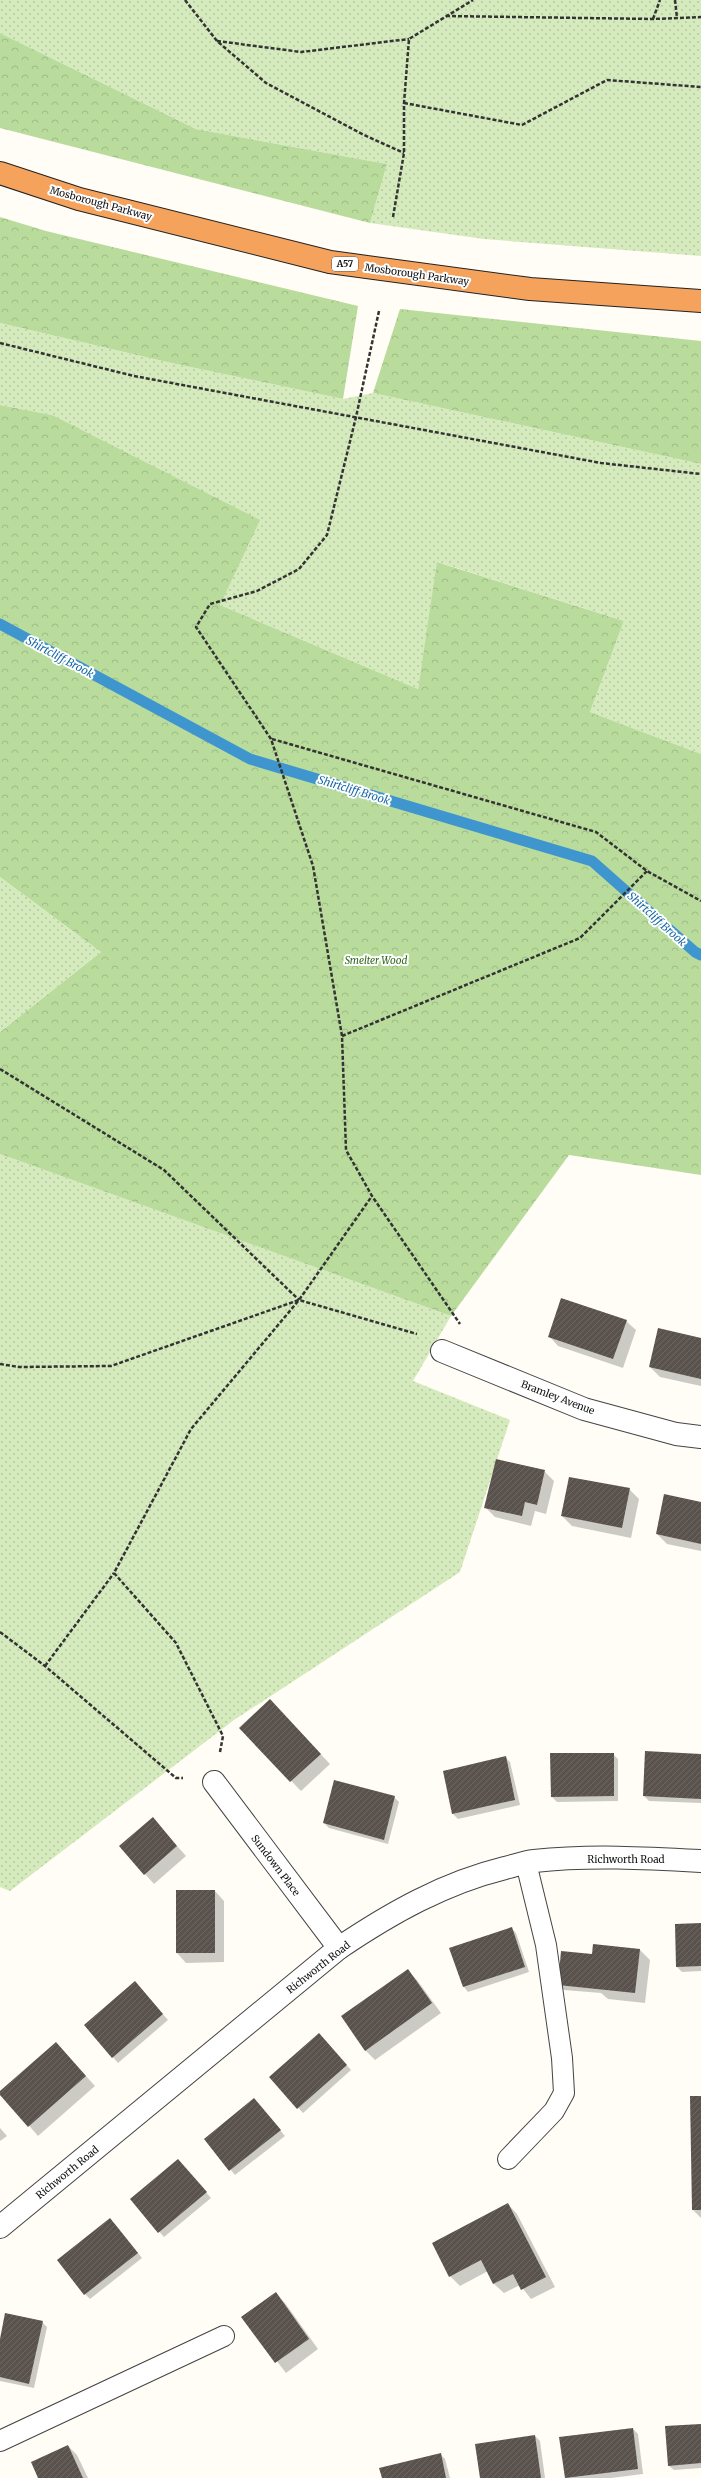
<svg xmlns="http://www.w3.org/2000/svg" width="701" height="2478" font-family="Merriweather,serif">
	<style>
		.green { fill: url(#green-dots) }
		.forest { fill: url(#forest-crowns) }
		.shadow { fill: #0003 }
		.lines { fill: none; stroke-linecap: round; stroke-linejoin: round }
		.stream { stroke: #3f96cf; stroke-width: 11 }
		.building { fill: url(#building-hatch) }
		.lane-casing { stroke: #444; stroke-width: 22 }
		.street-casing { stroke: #444; stroke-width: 24 }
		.highway-casing { stroke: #222; stroke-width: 24 }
		.path { stroke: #333; stroke-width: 2.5; stroke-dasharray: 4 2; stroke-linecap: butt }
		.lane { stroke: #fff; stroke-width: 20 }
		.street { stroke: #fff; stroke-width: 22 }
		.highway { stroke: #f5a25d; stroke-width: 22 }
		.labels { text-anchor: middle; stroke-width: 4; stroke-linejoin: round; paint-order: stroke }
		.shield { fill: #fff; stroke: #585858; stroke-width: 1 }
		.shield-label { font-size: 9px; font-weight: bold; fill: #111 }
		.street-label { font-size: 10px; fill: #111; stroke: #fff }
		.park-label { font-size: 10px; font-style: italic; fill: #2f6b1f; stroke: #fff }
		.water-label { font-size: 11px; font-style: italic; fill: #1768a6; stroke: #fff }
	</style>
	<defs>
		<pattern id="green-dots" width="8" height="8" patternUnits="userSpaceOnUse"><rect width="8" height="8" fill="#d5ebbd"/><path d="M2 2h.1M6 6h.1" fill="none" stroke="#b6c8a1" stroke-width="1.8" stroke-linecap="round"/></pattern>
		<pattern id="forest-crowns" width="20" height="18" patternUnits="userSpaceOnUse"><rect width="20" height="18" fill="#b9dc9c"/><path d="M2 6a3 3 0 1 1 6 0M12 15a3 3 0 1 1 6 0" fill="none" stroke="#9ebc85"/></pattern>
		<pattern id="building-hatch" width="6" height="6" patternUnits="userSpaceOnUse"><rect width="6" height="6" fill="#5a524d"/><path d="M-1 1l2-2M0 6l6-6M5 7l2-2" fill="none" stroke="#6d6662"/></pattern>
	</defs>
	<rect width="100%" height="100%" fill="#fffdf5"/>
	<g class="green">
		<path d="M0,0h701v256l-217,-17 -114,-16 17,-59 -191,-35 -196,-96z"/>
		<path d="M0,323l171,40 172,36 30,-6 328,71v290l-111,-42 34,-91 -186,-59 -20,127 -198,-84 -168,-190 -52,-10z"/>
		<path d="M0,877l101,75 -101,80z"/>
		<path d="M0,1154l451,162 -38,65 97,39 -50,152 -226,148 -224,171 -10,-4z"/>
	</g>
	<g class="forest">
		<path d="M0,33l196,96 191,35 -17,59 -370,-95z"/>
		<path d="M0,217l46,14 312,75 -15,93 -172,-36 -171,-40z"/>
		<path d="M400,309l301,32v123l-328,-71z"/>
		<path d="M0,405l52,10 208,105 -40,85 198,84 19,-127 187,59 -34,91 111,42v421l-132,-20 -118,161 -451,-162v-122l101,-80 -101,-75z"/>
	</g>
	<g class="shadow">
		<path d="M626,1321l10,9 -13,38 -65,-22 -9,-10z"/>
		<path d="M701,1340v46l-41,-9 -10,-10z"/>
		<path d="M544,1471l10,10 -8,33 -11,-3 -4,15 -36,-9 -10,-10z"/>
		<path d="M629,1489l10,10 -8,39 -59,-12 -10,-10z"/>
		<path d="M701,1503v48l-34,-7 -10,-10z"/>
		<path d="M279,1710l51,54 -29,27 -61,-63z"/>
		<path d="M613,1754l5,5v42l-61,1 -5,-5z"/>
		<path d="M701,1755v48l-52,-2 -5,-5z"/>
		<path d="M506,1758l4,4 10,43 -62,14 -5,-5 -9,-43z"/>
		<path d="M394,1797l5,5 -11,42 -59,-16 -5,-5z"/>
		<path d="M153,1819l33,37 -32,28 -9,-10z"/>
		<path d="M215,1891l9,10v61l-38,1 -9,-10z"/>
		<path d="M701,1924v47l-19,1 -5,-5z"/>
		<path d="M511,1928l5,5 13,39 -61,20 -4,-5 -13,-38z"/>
		<path d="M594,1945l46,5 10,10 -5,43 -37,-4 -7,-6 -37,-3 -5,-5 34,-30z"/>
		<path d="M408,1971l9,9 24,33 -66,47 -10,-10z"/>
		<path d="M139,1987l29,33 -50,43 -33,-38z"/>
		<path d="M324,2039l27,31 -48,43 -33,-36z"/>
		<path d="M65,2053l30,33 -57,50 -38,-44z"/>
		<path d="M691,2097h10v121l-8,-8z"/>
		<path d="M254,2099l31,37 -50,39 -30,-36z"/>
		<path d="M0,2128l7,8 -7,5z"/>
		<path d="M178,2160l33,38 -47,39 -33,-38z"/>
		<path d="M508,2204l9,10 38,73 -24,12 -11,-14 -16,8 -10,-9 -6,-13 -28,15 -10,-10z"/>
		<path d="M115,2224l27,34 -52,41 -5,-5z"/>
		<path d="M275,2293l10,10 33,46 -32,24 -43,-56z"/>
		<path d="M42,2322l5,5 -13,61 -34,-7v-38z"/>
		<path d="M701,2425v43l-27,2 -5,-4z"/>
		<path d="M633,2429l5,5 5,40 -32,4h-45l-6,-40z"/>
		<path d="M535,2436l5,5 5,37h-64z"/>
		<path d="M68,2446l9,9 11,23h-49z"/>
		<path d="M440,2454l5,5 5,19h-67z"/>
	</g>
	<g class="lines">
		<path class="stream" d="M0,624l250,135 342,102 103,91 6,3"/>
	</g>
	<g class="building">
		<path d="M561,1298l66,22 -14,39 -65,-22z"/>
		<path d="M658,1328l43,10v41l-52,-12z"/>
		<path d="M496,1459l49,11 -8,35 -12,-3 -3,14 -38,-8z"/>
		<path d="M569,1477l61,11 -8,40 -61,-12z"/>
		<path d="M664,1494l37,8v42l-45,-10z"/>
		<path d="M270,1699l51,55 -31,28 -51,-54z"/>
		<path d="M645,1751l56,3v45l-58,-3z"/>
		<path d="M550,1753h64v43l-63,1z"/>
		<path d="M506,1756l9,44 -63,14 -9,-43z"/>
		<path d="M334,1780l61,16 -11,44 -61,-17z"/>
		<path d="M153,1817l24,29 -33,29 -25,-29z"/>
		<rect x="176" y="1890" width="39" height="63"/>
		<path d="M701,1923v43l-25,1 -1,-43z"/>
		<path d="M512,1927l13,40 -62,20 -14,-39z"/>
		<path d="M593,1944l47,5 -5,44 -77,-8 3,-34 31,3z"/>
		<path d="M408,1969l24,34 -67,48 -24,-35z"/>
		<path d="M135,1981l28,33 -51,44 -28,-33z"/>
		<path d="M319,2033l28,32 -50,44 -28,-32z"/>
		<path d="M56,2042l30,34 -58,51 -28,-32v-4z"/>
		<path d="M690,2096h11v114h-9z"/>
		<path d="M254,2098l27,32 -52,41 -25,-32z"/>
		<path d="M178,2159l29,33 -49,41 -28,-34z"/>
		<path d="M508,2203l38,74 -25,13 -8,-16 -20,10 -12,-24 -32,17 -17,-34z"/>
		<path d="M110,2218l28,35 -54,42 -27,-35z"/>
		<path d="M276,2292l33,47 -34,24 -34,-46z"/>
		<path d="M5,2313l38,8 -14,63 -29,-7v-38z"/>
		<path d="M701,2424v39l-33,3 -3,-40z"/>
		<path d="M633,2428l5,41 -73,9 -6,-41z"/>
		<path d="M535,2435l6,43h-61l-5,-34z"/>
		<path d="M68,2445l15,33h-45l-7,-16z"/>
		<path d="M441,2453l5,25h-64l-3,-10z"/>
	</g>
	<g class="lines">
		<g class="lane-casing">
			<g id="lane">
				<path d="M508,2159l46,-48 10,-18 -2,-35 -16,-113 -20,-82"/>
				<path d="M0,2441l224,-105"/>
			</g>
		</g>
		<g class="street-casing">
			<g id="street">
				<path d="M442,1351l142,58 92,25 25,3"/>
				<path d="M214,1782l125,166"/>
				<path d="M0,2227l339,-279c52,-35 105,-65 166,-80 9,-2 19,-6 29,-7 55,-6 112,-3 167,0"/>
			</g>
		</g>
		<g class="highway-casing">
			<path id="highway" d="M0,173l79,26 251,63 200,27 171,12"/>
		</g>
		<g class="path">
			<path d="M185,0l32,41 49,42 98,52 40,18"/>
			<path d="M675,0l2,18"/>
			<path d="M446,16l207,3 48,-2"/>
			<path d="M653,19l7,-19"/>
			<path d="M217,41l84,11 108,-13"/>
			<path d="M404,103l118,22 85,-45 94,7"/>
			<path d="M393,217l11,-64v-50l5,-64 64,-39"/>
			<path d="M379,311l-23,106 -29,118 -28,34 -42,22 -47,13 -14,23 75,112 42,127 29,170 4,114 26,46 88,128"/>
			<path d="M0,343l134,33 467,87 100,11"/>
			<path d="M272,739l324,93 51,39 54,30"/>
			<path d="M342,1036l238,-98 67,-67"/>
			<path d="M0,1069l164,101 135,130"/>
			<path d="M0,1364l19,3 92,-1 188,-66 118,34"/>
			<path d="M0,1632l45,34 131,112h7"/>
			<path d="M45,1666l69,-93"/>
			<path d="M220,1752l3,-16 -47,-93 -62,-70 77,-144 108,-129 73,-104"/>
		</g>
		<use href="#lane" class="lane"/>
		<use href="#street" class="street"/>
		<use href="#highway" class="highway"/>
	</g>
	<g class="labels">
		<rect class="shield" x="332" y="257" width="26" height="14" rx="3"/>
		<g class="shield-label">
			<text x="345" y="267">A57</text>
		</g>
		<g class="street-label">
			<text transform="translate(101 203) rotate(15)" y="4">Mosborough Parkway</text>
			<text transform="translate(417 274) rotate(8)" y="4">Mosborough Parkway</text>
			<text transform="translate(558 1397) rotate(21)" y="4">Bramley Avenue</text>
			<text x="626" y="1863">Richworth Road</text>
			<text transform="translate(276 1865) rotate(53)" y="4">Sundown Place</text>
			<text transform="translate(318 1967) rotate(-38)" y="4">Richworth Road</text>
			<text transform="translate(67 2172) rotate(-39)" y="4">Richworth Road</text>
		</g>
		<g class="park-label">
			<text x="376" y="964">Smelter Wood</text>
		</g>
		<g class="water-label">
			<text transform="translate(60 657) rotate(28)" y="4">Shirtcliff Brook</text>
			<text transform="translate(354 790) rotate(17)" y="4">Shirtcliff Brook</text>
			<text transform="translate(657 919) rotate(42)" y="4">Shirtcliff Brook</text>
		</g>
	</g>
</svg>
